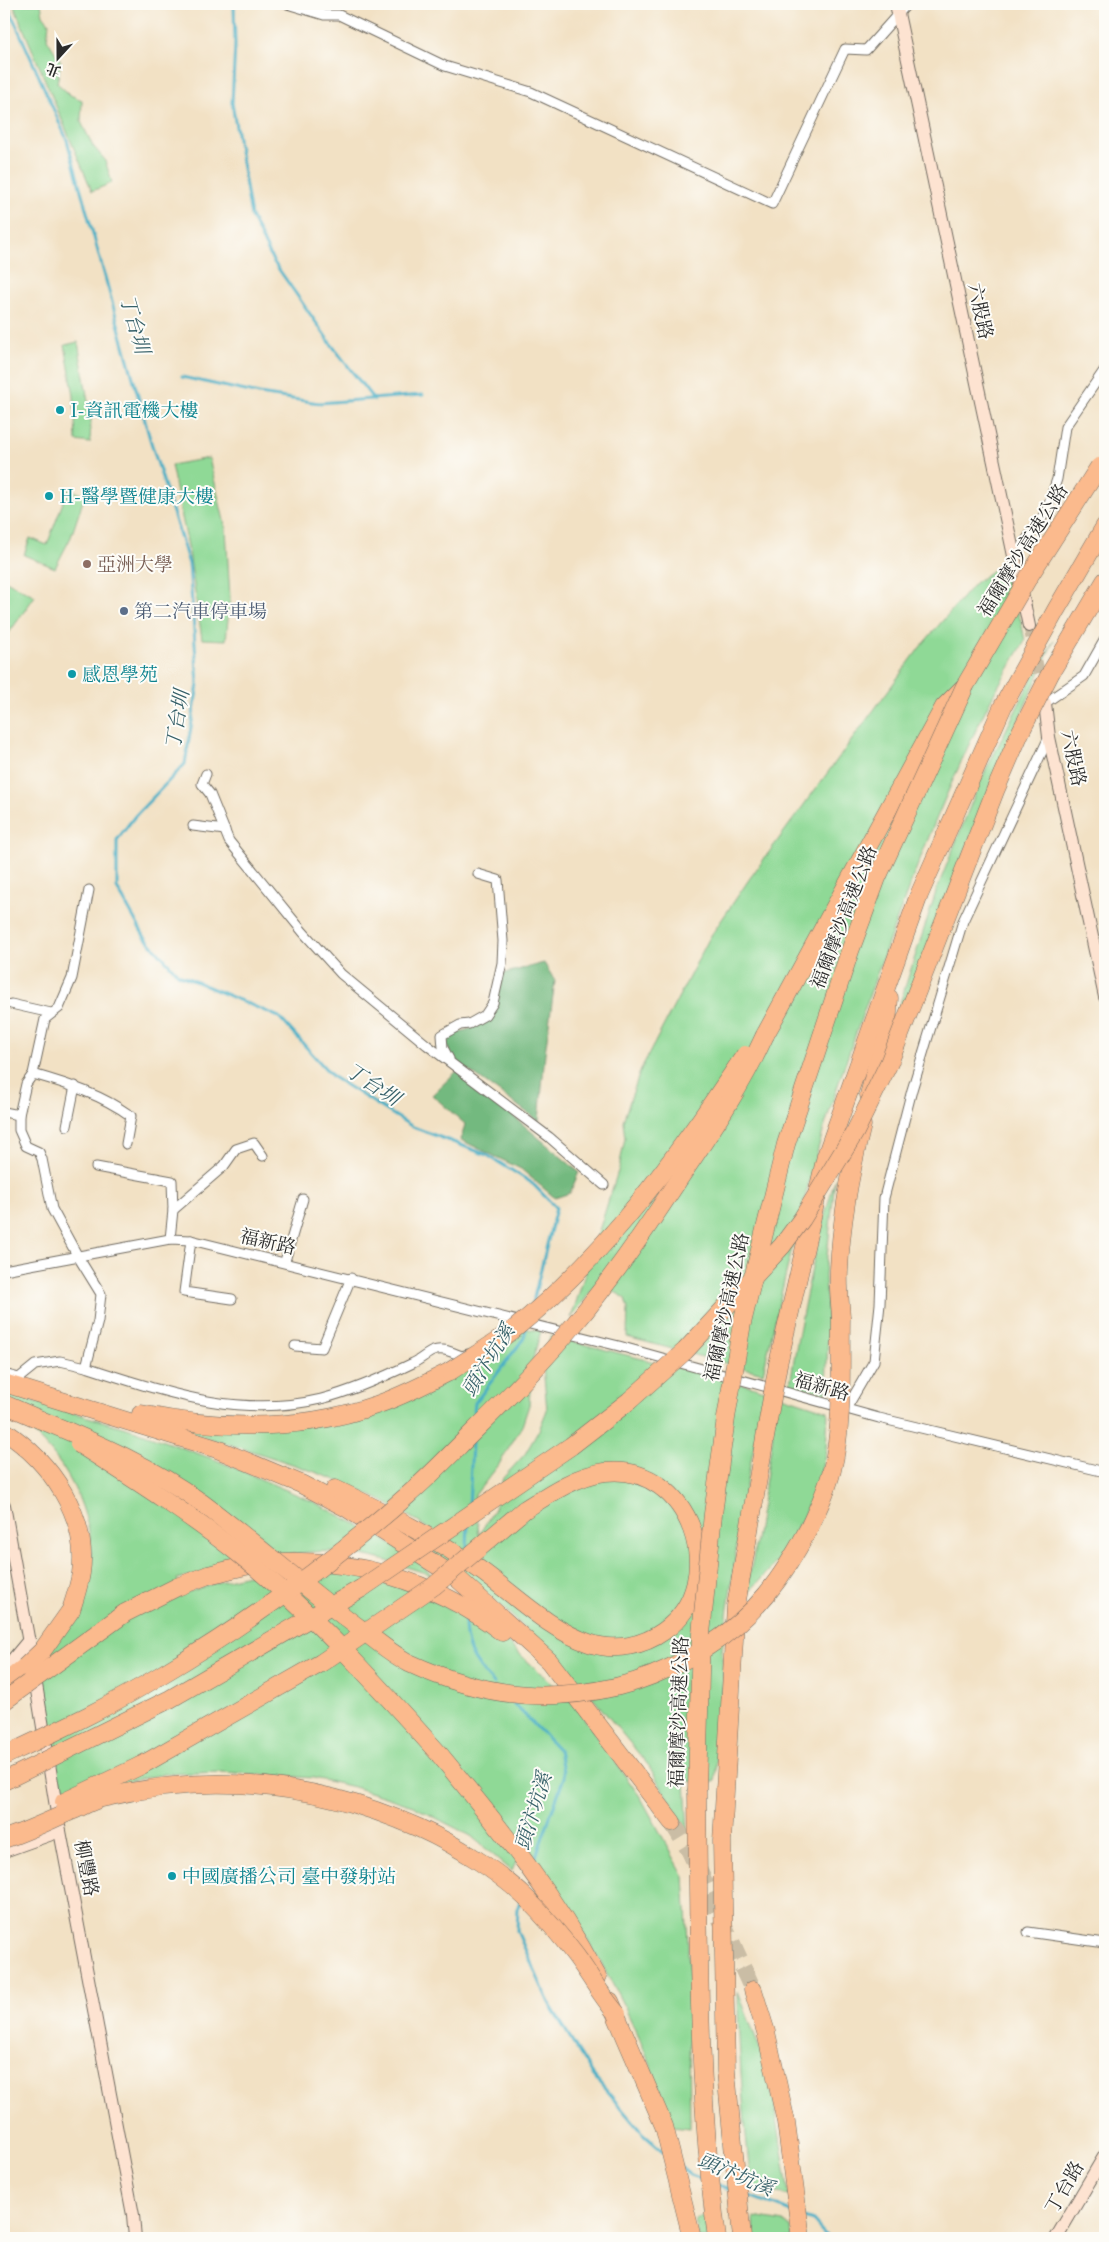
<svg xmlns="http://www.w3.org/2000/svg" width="1109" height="2242" font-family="'Old Standard TT','Noto Serif TC',serif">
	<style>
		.green { fill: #8fd996; stroke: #5d8260 }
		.forest { fill: #73b97f; stroke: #4f7255 }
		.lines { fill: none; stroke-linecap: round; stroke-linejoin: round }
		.stream { stroke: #47afc6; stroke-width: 3 }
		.secondary-tunnel { stroke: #cabda5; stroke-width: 12; stroke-dasharray: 12 6; stroke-linecap: butt }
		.highway-tunnel { stroke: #cabda5; stroke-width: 18; stroke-dasharray: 18 9; stroke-linecap: butt }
		.street-casing { stroke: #716b61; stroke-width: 11 }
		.secondary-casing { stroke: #716b61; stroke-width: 14 }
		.highway-casing { stroke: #716b61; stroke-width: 19 }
		.street { stroke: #fff; stroke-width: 9 }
		.secondary { stroke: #fde3d1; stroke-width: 12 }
		.highway { stroke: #fbba8d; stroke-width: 18 }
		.highway-bridge-casing { stroke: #716b61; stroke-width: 19; stroke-linecap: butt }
		.highway-bridge { stroke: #fbba8d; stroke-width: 18 }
		.culture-dot { fill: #0f9aa8; stroke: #fdfcf7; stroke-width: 2 }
		.education-dot { fill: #8d6e63; stroke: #fdfcf7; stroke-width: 2 }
		.service-dot { fill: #5c6f8a; stroke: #fdfcf7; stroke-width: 2 }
		.labels { text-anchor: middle; stroke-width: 4; stroke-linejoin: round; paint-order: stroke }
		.street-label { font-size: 19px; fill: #2b2b2b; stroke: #fdfcf7 }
		.culture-label { font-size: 19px; fill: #0d838f; stroke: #fdfcf7; text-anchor: start }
		.education-label { font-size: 19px; fill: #785e54; stroke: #fdfcf7; text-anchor: start }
		.service-label { font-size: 19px; fill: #4e5e75; stroke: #fdfcf7; text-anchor: start }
		.water-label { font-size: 20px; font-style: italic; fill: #366069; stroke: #fdfcf7 }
	</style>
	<rect width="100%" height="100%" fill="#fdfcf7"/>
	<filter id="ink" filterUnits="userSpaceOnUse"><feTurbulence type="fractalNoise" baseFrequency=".02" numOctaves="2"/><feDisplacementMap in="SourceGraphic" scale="10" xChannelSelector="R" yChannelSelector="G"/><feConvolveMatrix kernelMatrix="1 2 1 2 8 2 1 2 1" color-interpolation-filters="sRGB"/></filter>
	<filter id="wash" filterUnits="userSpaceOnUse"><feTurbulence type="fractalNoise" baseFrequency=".0096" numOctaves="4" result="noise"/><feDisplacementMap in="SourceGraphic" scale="20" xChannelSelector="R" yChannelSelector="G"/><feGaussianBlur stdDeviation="1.12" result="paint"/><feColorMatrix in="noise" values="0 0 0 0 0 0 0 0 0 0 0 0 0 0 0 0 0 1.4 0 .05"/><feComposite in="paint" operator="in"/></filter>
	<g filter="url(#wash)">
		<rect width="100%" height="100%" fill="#f2e1c4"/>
		<g class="green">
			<path d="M13,4h28l2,11 6,8 -2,16 14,23 -4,21 13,12 12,5 -1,22 12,24 12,14 7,23 -20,8z"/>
			<path d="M78,342l13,77 -1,24 -14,-2 -2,-45 -9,-51z"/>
			<path d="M209,458l17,71 4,69 -4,42 -24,-1 -14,-93 -17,-81z"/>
			<path d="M68,489l17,6 -14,42 -16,31 -31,-13 6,-17 17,7z"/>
			<path d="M1000,565l21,56 4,20c-14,24 -29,47 -41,72 -43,88 -78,179 -111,272 -19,54 -39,108 -55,164 -21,74 -38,149 -55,224l-136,-36 1,-28 -3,-11 -27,-16 -27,36 48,-150 6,-30 -2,-17 18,-52 69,-132 40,-59 171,-232 54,-63z"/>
			<path d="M4,580l31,16 -31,44z"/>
			<path d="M1054,640l-56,127 -111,286 10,-41 40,-123 42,-105 50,-100z"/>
			<path d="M835,1179l-10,96 3,55 -2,63 -36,-9c11,-69 25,-137 45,-205z"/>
			<path d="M520,1328l21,3 -9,31 -3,43 -7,21 -24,40 -23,29 4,40 14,-24 10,-33 22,-24 14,-24 8,-20 -4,-44 7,-30 205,51 73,24 -2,39 -5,21 -18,46 -25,44 -33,35 8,-37 20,-124 -13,-18 -16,78 -22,155 1,29 -8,103 -30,-1 3,52 -39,-67 -81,-98 -83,-77 -48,-35 -67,-42 73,26c-76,-61 -179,-84 -271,-113l183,-10z"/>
			<path d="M4,1378l14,19 115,33 83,30 98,42 63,33 42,28 13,12c-26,-8 -54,-18 -81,-22 -51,-8 -124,15 -174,26l6,15 32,-11 33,-8 51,-7 63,8 56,16 81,43 74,68 68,95 43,78 4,67 2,185 -17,-2c-11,-30 -22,-63 -36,-93 -31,-67 -70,-129 -112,-191l-13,29 -41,-35 -58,-30 -59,-19 -40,-9 -92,-6 -57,2 -35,7 -68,28 -19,-128 -6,-18c19,-23 42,-46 51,-75 17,-62 -26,-148 -84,-173z"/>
			<path d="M738,1992l24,62 13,52 14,89 -38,-6c-6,-66 -13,-131 -13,-197z"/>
			<path d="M706,2216l2,22h-9l-4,-19z"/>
			<path d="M754,2217l29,5 8,5 1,11h-37z"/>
		</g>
		<g class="forest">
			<path d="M544,963l11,18 -10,72 -6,68 -85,-61 -8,-14 3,-11c48,-13 42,-15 53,-61z"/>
			<path d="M457,1071l30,23 92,78 -9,21 -15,5 -34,-29 -60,-29 4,-16 -33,-29z"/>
		</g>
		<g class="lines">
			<g class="stream">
				<path d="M7,4l60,136 83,299 39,125 9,120 -13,80 -50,52 -18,24v48l27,48 34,38 101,43 54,60 80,50 74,28 45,28 24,25 -24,98"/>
				<path d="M234,4l1,41 -3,58 19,113 22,45 58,83 43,56"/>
				<path d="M182,377l77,17 60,9 104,-8"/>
				<path d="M473,1421l2,-18 49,-65 2,-9"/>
				<path d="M469,1509l3,-67"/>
				<path d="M467,1549l1,-27"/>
				<path d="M465,1615c-1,32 7,46 29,69"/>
				<path d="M511,1701l48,49 5,27 -30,85"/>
				<path d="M520,1901l-2,6 -1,24 32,72 44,72 50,59 21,18"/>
				<path d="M680,2166l11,9 14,5"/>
				<path d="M716,2184l15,5"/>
				<path d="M744,2194l48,18"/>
				<path d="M804,2218l9,3 15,17"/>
			</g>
		</g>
	</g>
	<g filter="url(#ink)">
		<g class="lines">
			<path class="secondary-tunnel" d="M1029,626l14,66"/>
			<path class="highway-tunnel" d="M672,1822l18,29 63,139"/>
			<g class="street-casing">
				<g id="street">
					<path d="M287,4l37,11h15l106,51 86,26 241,112 73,-155 21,1 41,-46"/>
					<path d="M1015,556l31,-44 11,-33 8,-52 40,-58"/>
					<path d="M1045,703l39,-27 21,-37"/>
					<path d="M206,774l-4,10 8,10 19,47 74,91 38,42 86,71 122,92 55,48"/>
					<path d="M193,826l32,4"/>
					<path d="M11,1004l40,9"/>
					<path d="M449,1059l-6,-11 -1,-13 18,-10 9,-1 16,-9 8,-12 9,-40 1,-22 -5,-61 -20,-6"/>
					<path d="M33,1074c35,10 69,21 98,42l-5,28"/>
					<path d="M4,1112l15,3"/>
					<path d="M67,1126l8,-40"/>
					<path d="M96,1167l76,14 1,29 -3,29"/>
					<path d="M173,1210l51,-44 12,-17 18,-6 9,13"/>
					<path d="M191,1240l-7,52 48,7"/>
					<path d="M285,1261l18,-62"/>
					<path d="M4,1270l166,-31 21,1 428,106 260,72 226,54"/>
					<path d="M295,1346l27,2 29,-70"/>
					<path d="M86,1367c79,25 152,52 235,32 32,-8 63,-22 92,-36 7,-3 13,-9 20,-12 10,-4 20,2 29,5l6,-2"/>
					<path d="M4,1374l15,4 16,-13 25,-4 26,6 12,-46 3,-27 -24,-39 -25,-46 -10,-50 -3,-7 -13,-6 -7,-16v-15l7,-31 7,-10 12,-55 14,-11 13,-30 17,-88"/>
					<path d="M846,1409l28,-48 6,-57 4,-106 28,-108 51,-169 86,-184"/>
					<path d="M1028,1932l77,11"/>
				</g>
			</g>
			<g class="secondary-casing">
				<g id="secondary">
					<path d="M896,4l133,622"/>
					<path d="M1045,703l4,34 56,260"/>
					<path d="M4,1505l27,149 29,177 73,384 2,23"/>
					<path d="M4,1670l25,-30"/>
					<path d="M4,1851l56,-20"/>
					<path d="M1056,2238l49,-83"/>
				</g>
			</g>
			<g class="highway-casing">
				<g id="highway">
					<path d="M1051,672l54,-91"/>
					<path d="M765,1035l179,-328 21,-21"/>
					<path d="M869,1095l18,-70 2,-27"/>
					<path d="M841,1317c-1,-15 -3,-31 -2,-47 2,-49 11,-97 23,-145"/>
					<path d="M778,1364l48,-208 93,-261 84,-189 53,-96 49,-84"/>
					<path d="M4,1383l213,66 84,35 44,23 112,71 92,83 123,161"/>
					<path d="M4,1404l37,16"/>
					<path d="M141,1414c79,16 158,18 235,-9 25,-8 49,-21 73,-33"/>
					<path d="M4,1431c46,30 85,85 77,142 -2,13 -6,25 -10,37"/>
					<path d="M335,1489c51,24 103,50 148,83 34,25 67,58 106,71 26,9 54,3 75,-12 68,-49 26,-169 -59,-159 -30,4 -56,22 -81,38"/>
					<path d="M208,1575c18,-4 37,-10 55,-12 86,-7 171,17 239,69"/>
					<path d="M4,1684l21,-17"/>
					<path d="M440,1755c59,72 113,137 157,221"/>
					<path d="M697,1790c2,149 0,300 20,448"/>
					<path d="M753,1990l13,42 20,90 15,116"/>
					<path d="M610,2001l54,125 28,112"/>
					<path d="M742,2238l-16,-167 -4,-230 14,-235 31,-180"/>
				</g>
			</g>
			<use href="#street" class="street"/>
			<use href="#secondary" class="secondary"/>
			<use href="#highway" class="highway"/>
			<g class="highway-bridge-casing">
				<g id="highway-bridge">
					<path d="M449,1372c21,-14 44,-27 64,-42 95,-76 165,-175 232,-275"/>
					<path d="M41,1420c57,23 111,47 161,83 55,41 105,87 160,127 16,12 30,24 47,33 48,22 96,35 148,32 58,-3 101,-17 150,-48 48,-31 76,-69 102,-119 9,-19 18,-38 23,-58 12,-49 8,-103 9,-153"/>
					<path d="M767,1426l11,-62"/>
					<path d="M79,1444c58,37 116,74 169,117 70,58 131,126 192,194"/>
					<path d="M25,1667l17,-16 29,-41"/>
					<path d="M4,1701l121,-88 52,-26 31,-12"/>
					<path d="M4,1756c53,-25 107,-50 157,-81 88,-52 171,-113 247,-180 22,-19 42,-40 62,-60 36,-35 71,-71 103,-109 38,-46 72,-95 104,-144 32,-48 64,-94 88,-147"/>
					<path d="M4,1781l166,-82 192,-111 209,-142 58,-45 56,-50 97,-105 20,-27 53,-87 34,-69 106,-272 25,-58 31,-61"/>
					<path d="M697,1790l4,-156 12,-120 13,-96 16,-95 44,-179 64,-193 27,-73 88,-192 63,-108 71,-111"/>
					<path d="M64,1802l78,-37 179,-102 113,-77 90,-76"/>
					<path d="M4,1839c24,-8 46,-19 70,-29 9,-4 18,-9 28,-12 110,-27 214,-16 317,30 37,17 78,42 107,70 18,18 35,38 50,58 14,19 25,40 41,58"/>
				</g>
			</g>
			<use href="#highway-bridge" class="highway-bridge"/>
		</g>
	</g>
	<g class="culture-dot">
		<circle cx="60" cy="410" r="5"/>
		<circle cx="49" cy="496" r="5"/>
		<circle cx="72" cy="674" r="5"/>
		<circle cx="172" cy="1876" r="5"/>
	</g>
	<circle class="education-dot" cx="87" cy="564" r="5"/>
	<circle class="service-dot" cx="124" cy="611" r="5"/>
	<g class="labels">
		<g class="street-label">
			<text transform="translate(981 311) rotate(78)" y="7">六股路</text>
			<text transform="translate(1022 550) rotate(-58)" y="7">福爾摩沙高速公路</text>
			<text transform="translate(1074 758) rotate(78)" y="7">六股路</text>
			<text transform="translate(843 917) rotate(-69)" y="7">福爾摩沙高速公路</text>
			<text transform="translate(268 1241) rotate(13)" y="7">福新路</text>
			<text transform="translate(726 1307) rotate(-78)" y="7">福爾摩沙高速公路</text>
			<text transform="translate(822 1386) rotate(16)" y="7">福新路</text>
			<text transform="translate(678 1712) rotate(-88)" y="7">福爾摩沙高速公路</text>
			<text transform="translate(87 1868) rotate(79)" y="7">柳豐路</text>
			<text transform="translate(1064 2187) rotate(-60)" y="7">丁台路</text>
		</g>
		<g class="culture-label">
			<text x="70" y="417">I-資訊電機大樓</text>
			<text x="59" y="503">H-醫學暨健康大樓</text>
			<text x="82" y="681">感恩學苑</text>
			<text x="182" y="1883">中國廣播公司 臺中發射站</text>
		</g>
		<g class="education-label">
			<text x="97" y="571">亞洲大學</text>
		</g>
		<g class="service-label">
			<text x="134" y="618">第二汽車停車場</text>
		</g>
		<g class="water-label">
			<text transform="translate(135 324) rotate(74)" y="7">丁台圳</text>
			<text transform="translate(177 720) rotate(-81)" y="7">丁台圳</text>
			<text transform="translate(373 1084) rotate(33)" y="7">丁台圳</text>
			<text transform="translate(488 1360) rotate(-58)" y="7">頭汴坑溪</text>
			<text transform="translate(533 1811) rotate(-73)" y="7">頭汴坑溪</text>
			<text transform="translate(736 2174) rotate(23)" y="7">頭汴坑溪</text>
		</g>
	</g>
	<rect width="1109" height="2242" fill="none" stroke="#fdfcf7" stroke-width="20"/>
	<g transform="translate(58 58) rotate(201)" stroke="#fdfcf7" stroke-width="4" paint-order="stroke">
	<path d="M0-4L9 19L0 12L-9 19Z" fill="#2b2b2b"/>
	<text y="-8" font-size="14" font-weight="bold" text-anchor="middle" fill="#2b2b2b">北</text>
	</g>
</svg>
